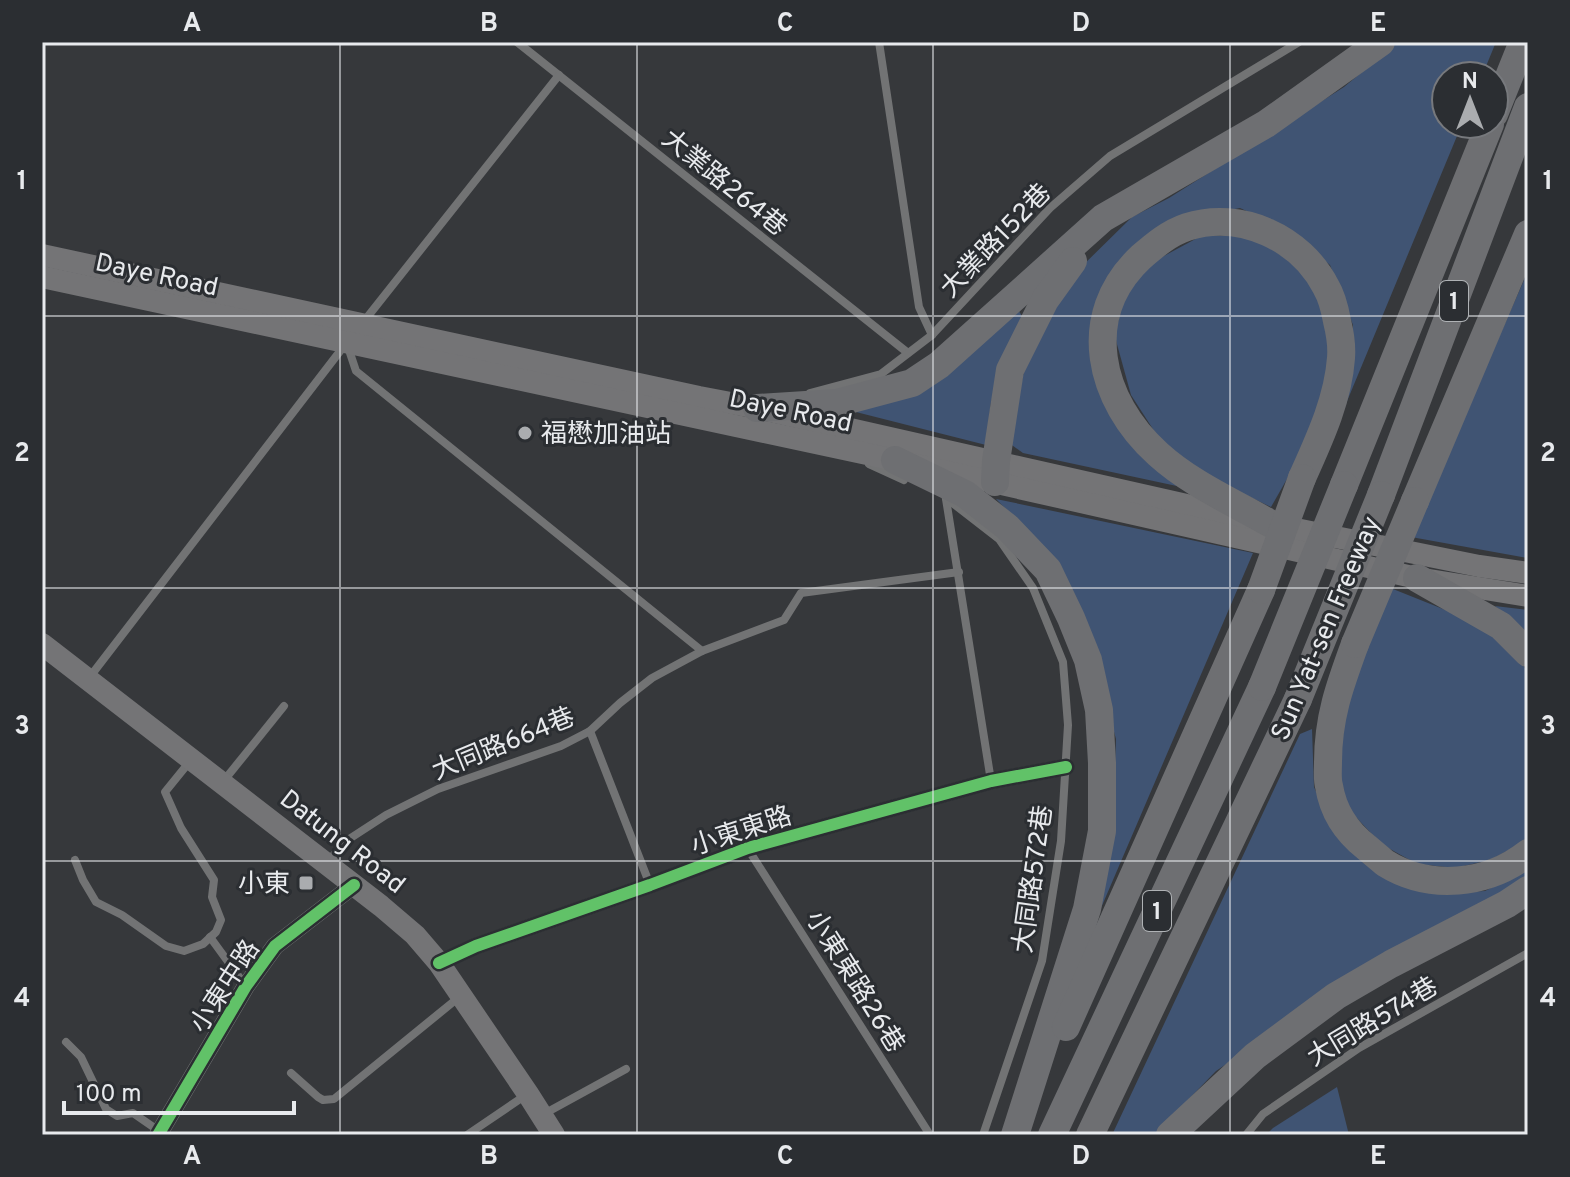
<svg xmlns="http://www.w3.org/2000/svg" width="1570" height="1177" font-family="Overpass,'Noto Sans TC',sans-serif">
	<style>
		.green { fill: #405473 }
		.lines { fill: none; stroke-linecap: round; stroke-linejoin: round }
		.service { stroke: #727374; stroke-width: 8 }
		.minor { stroke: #727374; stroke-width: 16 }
		.tertiary { stroke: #727374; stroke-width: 18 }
		.secondary { stroke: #747476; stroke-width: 22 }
		.motorway { stroke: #6e6f72; stroke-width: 28 }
		.motorway-bridge { stroke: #6e6f72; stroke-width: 28 }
		.cycleway-casing { stroke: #2b2e32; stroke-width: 17 }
		.cycleway { stroke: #61c268; stroke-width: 12 }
		.grid { fill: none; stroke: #e8eaed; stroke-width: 2; stroke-opacity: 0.55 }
		.poi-dot { fill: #aaacaf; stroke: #2b2e32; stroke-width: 3 }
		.labels { text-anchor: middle; stroke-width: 6; stroke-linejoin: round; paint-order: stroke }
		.shield { fill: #2b2e32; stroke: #afb2b5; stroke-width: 2 }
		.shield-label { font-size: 24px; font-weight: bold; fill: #e8eaed }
		.street-label { font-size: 26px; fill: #e8eaed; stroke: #2b2e32 }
		.poi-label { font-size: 26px; fill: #e8eaed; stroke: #2b2e32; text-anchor: start }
		.neatline { fill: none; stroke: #e8eaed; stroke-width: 3 }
		.grid-label { font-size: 26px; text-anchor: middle; font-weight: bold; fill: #e8eaed }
	</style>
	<rect width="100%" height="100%" fill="#36383b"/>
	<g class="green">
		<path d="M1398,42h98l-14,34h-36v48h16l-124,299 14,-47 1,-51 -23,-60 -43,-35 -47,-22 -55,11 -50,32 -43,106 94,131 -163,-35 -14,-10 15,-72 47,-94 61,-60 37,-19 175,-111z"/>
		<path d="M1252,235l47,24 25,50 10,51 -27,84 -36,63 -74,-35 -37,-32 -29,-45 -16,-58 8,-40 28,-34 50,-27z"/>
		<path d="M1528,271v287l-117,-21z"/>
		<path d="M1019,311l4,7 -32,84 -5,43 -134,-34z"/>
		<path d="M996,499l257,54 -158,369 18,-99 3,-84 -25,-92 -52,-104z"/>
		<path d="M1388,587l85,34 47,38 8,15v166l-38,20 -35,8 -38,-4 -36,-20 -27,-29 -17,-27 1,-80z"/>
		<path d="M1495,606l33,4v23z"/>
		<path d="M1312,729l2,58 15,34 64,61 40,12 52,-3 37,-19 6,-6v14l-136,72 -176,119 -62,64h-42l188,-401z"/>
		<path d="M1337,1087l12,48h-83l7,-7z"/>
	</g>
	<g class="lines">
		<g class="service">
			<path d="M517,42l391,311"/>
			<path d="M879,42l40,265 13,28"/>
			<path d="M365,320l194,-245"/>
			<path d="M347,344l9,27 346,280"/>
			<path d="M810,393l71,-19 51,-39 118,-127 60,-52 189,-114"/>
			<path d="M869,464l35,16"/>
			<path d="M946,498l53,41 34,49 30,74 5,63 -7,116 -19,120 -59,174"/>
			<path d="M946,499l45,282"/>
			<path d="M89,678l255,-332"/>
			<path d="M590,731l60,154"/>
			<path d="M222,783l62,-77"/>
			<path d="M748,849l182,286"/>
			<path d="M75,860l8,20 13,22 26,13 44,31 18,5 19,-7 13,-12 5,-12 -9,-23 2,-17 -33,-52 -16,-36 26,-32"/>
			<path d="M329,861l14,-18 43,-28 52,-26 123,-43 29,-15 30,-28 32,-25 50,-27 82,-31 17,-27 158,-21"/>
			<path d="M210,937l35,48"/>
			<path d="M66,1042l15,15 25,52 11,7 16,-3 26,18"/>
			<path d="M291,1073l27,24 5,3 11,-1 124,-101"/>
			<path d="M542,1115l84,-46"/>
			<path d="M467,1135l59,-40"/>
			<path d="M1246,1135l17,-21 96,-66 169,-95"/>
		</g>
		<path class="minor" d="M439,963l37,-17 174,-61 98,-37 243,-67 75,-14"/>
		<path class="tertiary" d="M158,1135l88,-149 29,-40 79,-61"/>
		<g class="secondary">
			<path d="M42,255l657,142 58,11 514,116 208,42 49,7"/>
			<path d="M42,277l853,183 522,118 111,18"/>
			<path d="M42,644l339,262 34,29 24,28 89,131 26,41"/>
		</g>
		<g class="motorway">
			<path d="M1494,114l29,-72"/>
			<path d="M757,408l80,-5 75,-20 27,-18 164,-147 163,-94 115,-82"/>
			<path d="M895,460l70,34 42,33 41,43 23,48 17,42 11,50 3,53v68l-15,78 -72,226"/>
			<path d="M995,482l1,-21 14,-91 35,-70 28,-39"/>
			<path d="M1344,485l146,-361"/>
			<path d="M1381,495l147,-388"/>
			<path d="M1415,501l113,-267"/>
			<path d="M1271,524c-38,-22 -80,-40 -113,-70 -59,-53 -80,-138 -17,-197 14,-12 28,-24 46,-30 54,-17 114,11 139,60 6,10 9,23 11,34 3,12 5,25 4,37 -3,42 -22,82 -39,120"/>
			<path d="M1417,578l84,48 27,27"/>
			<path d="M1355,644c-15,41 -27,73 -27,118 0,8 -1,17 1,24 4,25 18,46 37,61 6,5 13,11 19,16 45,28 102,22 143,-10"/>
			<path d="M1066,1027l195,-437"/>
			<path d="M1052,1135l210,-448"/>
			<path d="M1090,1135l208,-436"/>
			<path d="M1170,1135l85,-79 81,-60 55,-32 116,-60 21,-14"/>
		</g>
		<g class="motorway-bridge">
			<path d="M1261,590l41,-112"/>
			<path d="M1355,644l60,-143"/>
			<path d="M1262,687l82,-202"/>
			<path d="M1298,699l83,-204"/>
		</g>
		<g class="cycleway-casing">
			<g id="cycleway">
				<path d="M439,963l37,-17 174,-61 98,-37 243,-67 75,-14"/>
				<path d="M158,1135l88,-149 29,-40 79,-61"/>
			</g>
		</g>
		<use href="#cycleway" class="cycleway"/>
	</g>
	<path class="grid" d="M340,42v1093M637,42v1093M933,42v1093M1230,42v1093M42,316h1486M42,588h1486M42,861h1486"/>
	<g class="poi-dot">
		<circle cx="525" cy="433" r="8"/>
		<rect x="298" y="875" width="16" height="16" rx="4"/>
	</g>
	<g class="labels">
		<g class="shield">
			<rect x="1440" y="281" width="28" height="40" rx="6"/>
			<rect x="1143" y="891" width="28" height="40" rx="6"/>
		</g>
		<g class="shield-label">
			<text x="1454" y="309">1</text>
			<text x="1157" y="919">1</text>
		</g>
		<g class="street-label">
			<text transform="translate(725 182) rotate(39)" y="9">大業路264巷</text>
			<text transform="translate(995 240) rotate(-46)" y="9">大業路152巷</text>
			<text transform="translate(157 274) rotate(12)" y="9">Daye Road</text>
			<text transform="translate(791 410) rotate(12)" y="9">Daye Road</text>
			<text transform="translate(1325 628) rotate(-67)" y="9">Sun Yat-sen Freeway</text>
			<text transform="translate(503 743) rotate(-22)" y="9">大同路664巷</text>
			<text transform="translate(741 830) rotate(-18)" y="9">小東東路</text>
			<text transform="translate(343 841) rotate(38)" y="9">Datung Road</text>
			<text transform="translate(1032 879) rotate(-82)" y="9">大同路572巷</text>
			<text transform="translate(856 981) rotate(58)" y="9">小東東路26巷</text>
			<text transform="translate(224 986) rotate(-57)" y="9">小東中路</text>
			<text transform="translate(1372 1021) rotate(-31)" y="9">大同路574巷</text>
		</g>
		<g class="poi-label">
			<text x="541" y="442">福懋加油站</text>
			<text x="290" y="892" text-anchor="end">小東</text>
		</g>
	</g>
	<rect width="1570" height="1177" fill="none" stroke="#2b2e32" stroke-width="88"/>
	<g transform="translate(1470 100)"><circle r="38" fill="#2b2e32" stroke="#77797d" stroke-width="2"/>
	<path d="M0-6L14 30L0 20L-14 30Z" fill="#aaacaf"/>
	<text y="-12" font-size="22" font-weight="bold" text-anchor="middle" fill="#e8eaed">N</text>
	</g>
	<path d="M64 1101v12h230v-12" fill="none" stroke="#e8eaed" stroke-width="4"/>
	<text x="76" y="1101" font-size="24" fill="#e8eaed" stroke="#2b2e32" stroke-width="6" paint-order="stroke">100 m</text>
	<rect x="44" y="44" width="1482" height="1089" class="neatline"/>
	<g class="grid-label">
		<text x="192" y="31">A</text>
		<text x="489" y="31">B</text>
		<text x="785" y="31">C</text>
		<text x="1081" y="31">D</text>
		<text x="1378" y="31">E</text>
		<text x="22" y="189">1</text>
		<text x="1548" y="189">1</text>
		<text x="22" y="461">2</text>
		<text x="1548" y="461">2</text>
		<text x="22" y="734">3</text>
		<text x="1548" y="734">3</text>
		<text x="22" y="1006">4</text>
		<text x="1548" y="1006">4</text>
		<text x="192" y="1164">A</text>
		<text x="489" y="1164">B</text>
		<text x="785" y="1164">C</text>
		<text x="1081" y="1164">D</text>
		<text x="1378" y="1164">E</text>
	</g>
</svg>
